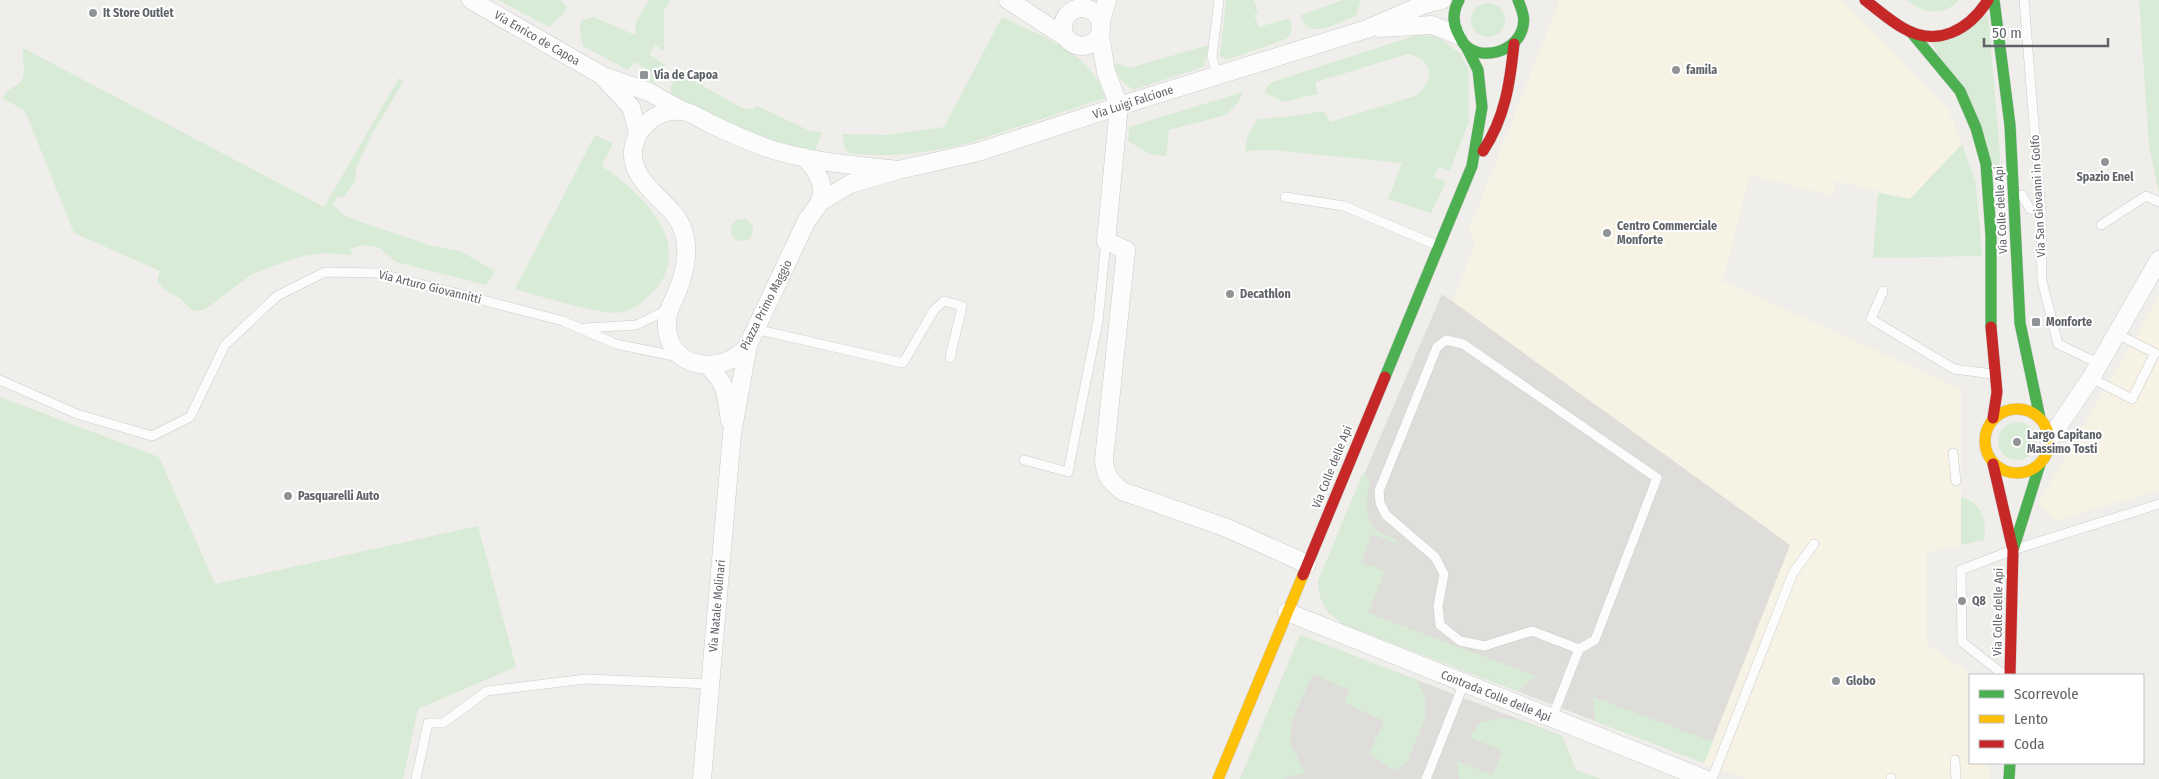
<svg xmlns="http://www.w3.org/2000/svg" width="2159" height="779" font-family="'Fira Sans Condensed',sans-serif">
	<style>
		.commercial { fill: #f7f3e4 }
		.industrial { fill: #dfddda }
		.green { fill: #d8ebd6 }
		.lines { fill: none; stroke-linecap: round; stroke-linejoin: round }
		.lane-casing { stroke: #cbcccc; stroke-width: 10 }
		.street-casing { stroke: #cbcccc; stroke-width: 19 }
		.fast-casing { stroke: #cacacb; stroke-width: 12 }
		.slow-casing { stroke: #cacacb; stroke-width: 12 }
		.jam-casing { stroke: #cacacb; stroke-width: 12 }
		.lane { stroke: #fdfcfc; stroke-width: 9 }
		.street { stroke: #fdfcfc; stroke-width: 18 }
		.fast { stroke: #4caf50; stroke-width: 11 }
		.slow { stroke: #ffc107; stroke-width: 11 }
		.jam { stroke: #c62828; stroke-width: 11 }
		.poi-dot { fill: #919496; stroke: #fff; stroke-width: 2 }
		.labels { text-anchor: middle; stroke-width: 4; stroke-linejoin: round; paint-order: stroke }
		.poi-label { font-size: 12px; font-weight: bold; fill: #5f6368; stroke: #fff; text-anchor: start }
		.street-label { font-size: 12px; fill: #5f6368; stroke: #fff }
	</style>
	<rect width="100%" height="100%" fill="#efeeea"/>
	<g class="commercial">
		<path d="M1560,0h282l106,109 14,35 -52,55 -74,-18 -4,15 -82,-21 -27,106 238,108v156l-34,7v93l45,30h-2v88h19v16h-244l-41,-16 86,-218 -337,-243 22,-58 -6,-14z"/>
		<path d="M2159,296v194l-104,31 -17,-17z"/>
	</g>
	<g class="industrial">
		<path d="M1442,294l348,251 -86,218 -361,-139 -15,-12 -8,-15 -2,-16z"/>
		<path d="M1300,635l262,101 14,34 25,9h-361z"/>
	</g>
	<g class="green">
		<path d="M498,0h62l6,6 -1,6 -16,15z"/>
		<path d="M649,0h21l-6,11v40l-9,-6 -6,9 16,11 -11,18 -6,-3 4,-8 -18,-10 -6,8 -45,-24 -3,-16 1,-9 12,-4 42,18 1,-12z"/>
		<path d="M1226,0h28l4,13 -4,2 5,12 30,-9c4,9 4,14 -3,21l-60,21 -6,-4z"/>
		<path d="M1343,0h18l-5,16c-18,6 -49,27 -55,-1z"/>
		<path d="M1907,0h52c-15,17 -37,14 -52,0z"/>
		<path d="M2139,0h20v193l-10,-48z"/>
		<circle cx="1488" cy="20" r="17"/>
		<path d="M1988,14l12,140 -1,22 -67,-133z"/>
		<path d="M1002,17c38,19 91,35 103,81l-139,46c-39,9 -77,14 -117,9l-5,-6 -2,-13 44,1 58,-8z"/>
		<path d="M1417,35l19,1 25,18 8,17v50l-19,50 -11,-4 -5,10 12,5 -15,31 -43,-14 14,-36 -130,-13 -27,1 2,-13 10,-19 30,-2 37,-6 6,11 85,-26c20,-15 20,-36 -7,-42l-92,28 1,12 -33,8 -19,-9 2,-6 5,-5z"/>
		<path d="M1208,45l-1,11 -4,11 -70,23 -11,-9 -9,-16 6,-1 11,4z"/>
		<path d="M23,48l301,159 75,-129 4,2 -1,4 -31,52 -15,32 -1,13 -12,17 -5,-2 -5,8 8,9 14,7 77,26 28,5 35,20 -9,14 -90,-23 -16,-14 -16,-3 -14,4 3,6 -31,-2 -23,4 -28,10 -19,7 -48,36 -11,1 -12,-12 -16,-9 -8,-9 3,-10 -86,-38 -47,-117 -3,-6 -21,-11c5,-14 15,-11 19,-19 4,-8 0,-22 1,-32z"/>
		<path d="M678,72l64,36 11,1 4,-3 53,25 12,1 -7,19 -43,-9 -45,-19 -55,-28 -2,-7z"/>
		<path d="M1243,92l-5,11 -12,12 -57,15 -3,26 -17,-2 -21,-13 1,-14z"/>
		<path d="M595,135l18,8 -11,23c35,24 90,72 57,119 -9,11 -22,24 -36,27 -19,5 -85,-17 -108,-23z"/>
		<path d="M1962,144l14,40 6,72 -109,2 5,-65 32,6z"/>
		<circle cx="742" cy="230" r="11"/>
		<path d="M0,397l159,60 56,127 263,-58 38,141 -98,42 -15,70h-403z"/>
		<circle cx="2017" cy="441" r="19"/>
		<path d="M1363,473l7,7c-2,16 -8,38 6,50 6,4 15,7 22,11l-1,3 -25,-10 -11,28 24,9 -17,42 168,63 -19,15 -174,-67c-18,-14 -23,-20 -25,-43z"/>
		<path d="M1961,497c21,5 26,24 23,43l-23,5z"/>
		<path d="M1300,635l117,45 8,16v22l-18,45 -13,7 -25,-16 15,-33 -39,-18 5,-13 -37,-16 -21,46 -2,22 15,31 -23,6h-42z"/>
		<path d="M1593,697l120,45 -9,21 -109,-42z"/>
		<path d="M1500,718l19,2 43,16 14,34 25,9h-142l-2,-18 36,14 10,-24 -34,-14 12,-15z"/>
	</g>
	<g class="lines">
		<g class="lane-casing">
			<g id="lane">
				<path d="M2024,0l17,212 1,69 16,63 42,20"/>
				<path d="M1217,75l-5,-18 7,-57"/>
				<path d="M2022,195l8,14 11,3"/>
				<path d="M1285,197l59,9 92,39"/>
				<path d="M2101,225l45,-29 13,6"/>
				<path d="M1883,291l-12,28 83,50 39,5"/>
				<path d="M585,328l51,-3 33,-16"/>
				<path d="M755,329l148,34 31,-53 10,-9 18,5 -12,52"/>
				<path d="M2091,378l41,21 23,-46 -38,-19"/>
				<path d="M0,380l77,34 75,22 38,-19 35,-72 52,-49 48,-24 53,1 185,48 53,23 63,13"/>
				<path d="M1953,453l3,28"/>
				<path d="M1024,460l44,12 30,-151 8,-80"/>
				<path d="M2004,675l-42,-33 -1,-72 52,-20 146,-46"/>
				<path d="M1552,718l27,-69 16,-9 62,-162 -194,-134 -17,-4 -9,7 -58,144 1,12 6,12 49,42 9,17 -6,32 2,19 20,16 24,5 48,-15 47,18"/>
				<path d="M1955,760l1,19"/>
				<path d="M416,779l12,-56h15l44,-32 99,-12 125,5"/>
				<path d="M1426,779l38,-96"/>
				<path d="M1712,779l81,-206 21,-29"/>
				<path d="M1891,779v-1"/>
			</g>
		</g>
		<g class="street-casing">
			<g id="street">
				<path d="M471,0l132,76 46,16 32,18"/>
				<path d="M1008,0c20,12 38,26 58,37"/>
				<circle cx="1082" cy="27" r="19"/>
				<path d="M1101,22l6,-22"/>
				<path d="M1380,28l52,-3 25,10"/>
				<path d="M1100,35l6,37 13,34 -13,135 20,9 -22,209c1,17 5,21 18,32l105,37 80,36"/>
				<path d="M605,79l26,28 7,26"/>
				<path d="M804,157c11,11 24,29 15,46 -3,6 -8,12 -12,17l-59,125c-22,31 -79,26 -81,-18 -1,-14 5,-23 10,-35 11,-26 15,-57 -4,-79 -16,-19 -42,-35 -40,-62 2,-23 24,-42 47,-40 11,0 22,9 31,13 19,9 37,17 56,24 42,14 87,17 131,22"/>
				<path d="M820,202l30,-18 48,-14 80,-18 141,-46 248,-77 58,-25 17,-4"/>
				<path d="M708,366c20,19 18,29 22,55"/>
				<path d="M2049,440l42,-62 68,-118"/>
				<path d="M1287,612l418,167"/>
				<path d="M702,779l30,-345 16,-89"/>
			</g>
		</g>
		<g class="fast-casing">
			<g id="fast">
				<path d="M1459,0c-6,11 -7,22 -1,33 2,4 4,8 6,11 16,18 51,8 58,-14 4,-11 0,-20 -4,-30"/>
				<path d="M1994,0l16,125 10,198 20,95"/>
				<path d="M1911,32l49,59 16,37 10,36 5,71v92"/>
				<path d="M1385,377l87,-211 10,-59 -4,-37 -12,-24"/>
				<path d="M2014,547l26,-83"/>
				<path d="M2009,779l1,-16"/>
			</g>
		</g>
		<g class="slow-casing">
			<g id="slow">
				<circle cx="2017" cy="441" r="32"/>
				<path d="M1218,779l85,-204"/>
			</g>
		</g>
		<g class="jam-casing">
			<g id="jam">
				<path d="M1865,0c12,9 24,20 38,28 34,20 66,2 85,-28"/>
				<path d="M1483,151c22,-33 27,-68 31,-107"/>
				<path d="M1991,327l6,65 -4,26"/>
				<path d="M1993,464l20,86 -3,125"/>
				<path d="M1303,575l82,-198"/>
			</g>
		</g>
		<use href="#lane" class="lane"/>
		<use href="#street" class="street"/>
		<use href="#fast" class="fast"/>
		<use href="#slow" class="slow"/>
		<use href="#jam" class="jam"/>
	</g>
	<g class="poi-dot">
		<circle cx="93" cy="13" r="5"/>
		<circle cx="1676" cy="70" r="5"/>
		<rect x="639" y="70" width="10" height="10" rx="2.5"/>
		<circle cx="2105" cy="162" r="5"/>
		<circle cx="1607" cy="233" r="5"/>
		<circle cx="1230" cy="294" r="5"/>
		<rect x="2031" y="317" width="10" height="10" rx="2.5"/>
		<circle cx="2017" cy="442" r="5"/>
		<circle cx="288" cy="496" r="5"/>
		<circle cx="1962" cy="601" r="5"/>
		<circle cx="1836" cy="681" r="5"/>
	</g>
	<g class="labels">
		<g class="poi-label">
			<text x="103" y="17">It Store Outlet</text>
			<text x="1686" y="74">famila</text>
			<text x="654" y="79">Via de Capoa</text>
			<text x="2105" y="181" text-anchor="middle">Spazio Enel</text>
			<text x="1617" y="230">Centro Commerciale<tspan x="1617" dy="14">Monforte</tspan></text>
			<text x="1240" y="298">Decathlon</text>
			<text x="2046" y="326">Monforte</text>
			<text x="2027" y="439">Largo Capitano<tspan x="2027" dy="14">Massimo Tosti</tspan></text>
			<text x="298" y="500">Pasquarelli Auto</text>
			<text x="1972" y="605">Q8</text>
			<text x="1846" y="685">Globo</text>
		</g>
		<g class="street-label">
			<text transform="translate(537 38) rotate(30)" y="4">Via Enrico de Capoa</text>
			<text transform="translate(1133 102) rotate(-18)" y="4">Via Luigi Falcione</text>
			<text transform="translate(2038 196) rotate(-93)" y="4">Via San Giovanni in Golfo</text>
			<text transform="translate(2001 210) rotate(-93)" y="4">Via Colle delle Api</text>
			<text transform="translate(430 287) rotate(14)" y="4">Via Arturo Giovannitti</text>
			<text transform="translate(766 305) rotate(-63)" y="4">Piazza Primo Maggio</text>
			<text transform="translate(1332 467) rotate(-68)" y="4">Via Colle delle Api</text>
			<text transform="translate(717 606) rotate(-85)" y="4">Via Natale Molinari</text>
			<text transform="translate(1998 612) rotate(-89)" y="4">Via Colle delle Api</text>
			<text transform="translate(1496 696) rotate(22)" y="4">Contrada Colle delle Api</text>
		</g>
	</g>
	<rect x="1969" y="674" width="175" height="90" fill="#ffffff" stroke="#bfc1c3"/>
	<rect x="1979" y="690" width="25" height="8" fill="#4caf50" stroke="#bfc1c3"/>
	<text x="2014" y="699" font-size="15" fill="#5f6368">Scorrevole</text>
	<rect x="1979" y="715" width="25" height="8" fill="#ffc107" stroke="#bfc1c3"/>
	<text x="2014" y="724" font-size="15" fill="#5f6368">Lento</text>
	<rect x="1979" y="740" width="25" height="8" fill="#c62828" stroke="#bfc1c3"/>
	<text x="2014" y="749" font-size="15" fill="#5f6368">Coda</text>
	<path d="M1984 38v8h124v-8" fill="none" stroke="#5f6368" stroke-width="2.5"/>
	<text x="1992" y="38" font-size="15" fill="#5f6368" stroke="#ffffff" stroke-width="4" paint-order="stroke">50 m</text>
</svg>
